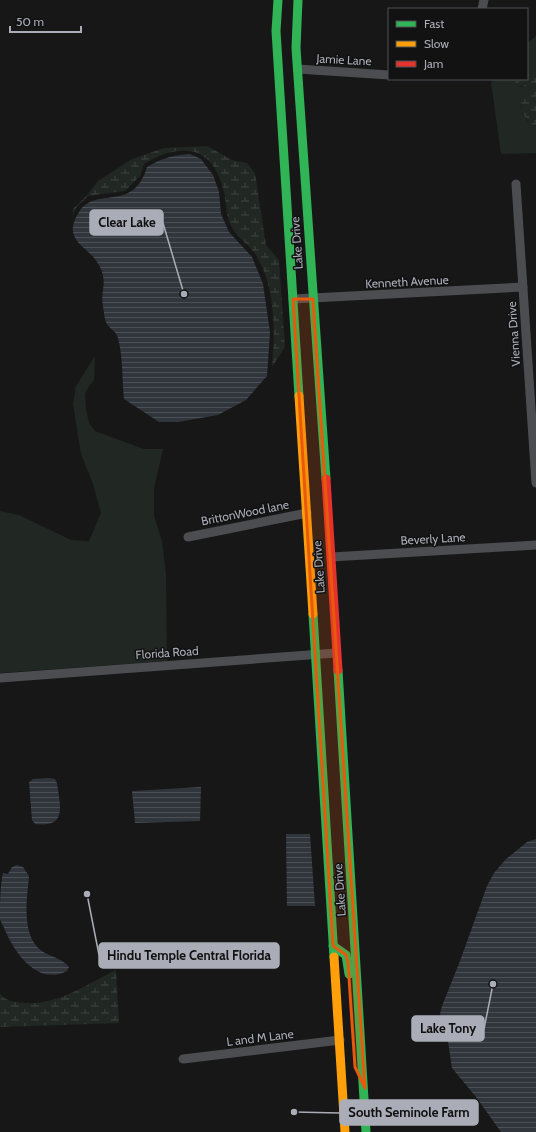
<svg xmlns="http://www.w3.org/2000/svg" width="536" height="1132" font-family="Cabin,sans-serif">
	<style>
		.grass { fill: #212722 }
		.wetland { fill: url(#wetland-marsh) }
		.water { fill: url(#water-rules) }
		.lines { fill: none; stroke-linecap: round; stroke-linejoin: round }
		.street { stroke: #4c4d50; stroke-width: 9 }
		.fast { stroke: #30b455; stroke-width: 9 }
		.slow { stroke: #ff9f0a; stroke-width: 9 }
		.jam { stroke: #e5322d; stroke-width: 9 }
		.marked { fill: #e8590c; fill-opacity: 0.2; stroke: #e8590c; stroke-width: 3; stroke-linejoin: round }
		.labels { text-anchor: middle; stroke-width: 3; stroke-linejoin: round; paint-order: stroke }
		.street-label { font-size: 12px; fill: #aaadb7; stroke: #121213 }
		.leader { fill: none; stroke: #aaadb7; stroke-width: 1.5 }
		.callout-dot { fill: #aaadb7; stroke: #121213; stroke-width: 1.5 }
		.callout { fill: #aaadb7; stroke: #aaadb7; stroke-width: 1.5 }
		.callout-label { font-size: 13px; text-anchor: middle; font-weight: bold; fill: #111 }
	</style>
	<defs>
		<pattern id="wetland-marsh" width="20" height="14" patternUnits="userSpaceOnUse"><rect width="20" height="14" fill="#212722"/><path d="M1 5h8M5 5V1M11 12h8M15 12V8" fill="none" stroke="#3f4440"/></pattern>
		<pattern id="water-rules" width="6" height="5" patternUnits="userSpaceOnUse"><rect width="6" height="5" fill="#30363c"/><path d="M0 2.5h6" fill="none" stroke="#4b5056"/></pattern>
	</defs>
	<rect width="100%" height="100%" fill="#171718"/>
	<g class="grass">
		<path d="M536,36v34h-9v-27z"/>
		<path d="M494,79h23l-2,3 5,5 11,-1c-5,18 -19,16 -2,37l7,3v27l-35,1 -10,-72z"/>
		<path d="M95,356l-1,24 -4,5 -5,9 1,15 3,14 6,8 49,18h19l-9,39v28l8,25 4,34 1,86 -167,12v-162l19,4 52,25 18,1 12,-28 -8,-29 -12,-30 -8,-50 3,-18z"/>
	</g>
	<g class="wetland">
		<path d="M530,69l6,1v56l-7,-3 -8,-12 1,-15 7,-5 2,-4 -15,-1 -1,-4 2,-3h10v-9z"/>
		<path d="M207,146l25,14 15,3 8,10 11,72 13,15 6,87 -13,20c3,-36 4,-81 -17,-113 -6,-9 -16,-15 -22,-25 -8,-12 -6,-24 -9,-37 -11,-48 -44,-50 -80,-28l-4,12 -15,15 -37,5 -12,12 -3,8v-7l14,-14 11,-14 34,-22 32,-11z"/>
		<path d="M116,970l3,53 -119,4v-33c8,8 14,8 25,9 34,2 62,-19 91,-33z"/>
	</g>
	<g class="water">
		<path d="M190,154l11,5 12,16 6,17 2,22 8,18 23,25 11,27 7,48 -3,44 -21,24 -28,15 -40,7h-19l-35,-23c-2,-20 -1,-42 -6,-61 -1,-6 -8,-9 -11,-14 -3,-5 -3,-13 -4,-18 -3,-15 5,-22 -3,-39 -10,-22 -40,-24 -21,-55 17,-27 54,2 68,-45 15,-9 27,-12 43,-13z"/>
		<path d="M49,778l6,1 2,4c3,23 11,45 -22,41l-3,-4 -3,-38 4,-3z"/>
		<path d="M201,787l-1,34 -65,2 -3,-32z"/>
		<path d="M286,834h24l5,72h-28z"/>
		<path d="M536,839v293h-35l-25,-35 -24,-29 -5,-33 -7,-21 2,-8 18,-45 27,-75 7,-13 12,-14 21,-17z"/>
		<path d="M17,865l6,2 6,9c-2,24 -9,63 16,77 8,4 19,7 24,14l-2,4c-29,15 -52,-17 -62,-41 -1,-3 -4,-7 -5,-11 0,-12 0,-34 3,-46l5,1 4,-7z"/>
	</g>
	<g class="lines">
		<g class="street">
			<path d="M482,9l2,-9"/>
			<path d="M298,69l91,6"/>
			<path d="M516,184l20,299"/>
			<path d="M293,299l230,-12"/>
			<path d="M188,537l119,-24"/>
			<path d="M331,557l205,-12"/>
			<path d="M0,678l336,-25"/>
			<path d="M183,1059l157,-19"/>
		</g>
		<g class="fast">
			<path d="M278,0l-2,31 23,365"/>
			<path d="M298,0l-2,48 30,431"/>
			<path d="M313,614l21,343"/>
			<path d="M338,670l28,462"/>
			<path d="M333,946l13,9 3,19"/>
		</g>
		<g class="slow">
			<path d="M299,396l14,218"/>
			<path d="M334,957l11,175"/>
		</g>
		<path class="jam" d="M326,479l12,191"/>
	</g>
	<path class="marked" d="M293,299h20l52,789 -10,-21 -7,-104 -2,-8 -13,-9z"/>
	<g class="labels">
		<g class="street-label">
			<text transform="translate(344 60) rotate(3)" y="4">Jamie Lane</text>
			<text transform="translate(297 243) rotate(-94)" y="4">Lake Drive</text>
			<text transform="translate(407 282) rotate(-3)" y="4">Kenneth Avenue</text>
			<text transform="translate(514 334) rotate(-94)" y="4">Vienna Drive</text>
			<text transform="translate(245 513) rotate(-11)" y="4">BrittonWood lane</text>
			<text transform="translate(433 539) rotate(-3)" y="4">Beverly Lane</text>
			<text transform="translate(319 567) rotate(-94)" y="4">Lake Drive</text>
			<text transform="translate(167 653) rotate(-4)" y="4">Florida Road</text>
			<text transform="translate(340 890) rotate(-94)" y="4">Lake Drive</text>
			<text transform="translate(260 1038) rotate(-7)" y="4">L and M Lane</text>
		</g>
	</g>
	<path class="leader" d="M184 294L163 223M87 894L99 955M493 984L484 1029M294 1112L340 1113"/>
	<g class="callout-dot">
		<circle cx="184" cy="294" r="4"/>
		<circle cx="87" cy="894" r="4"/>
		<circle cx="493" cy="984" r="4"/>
		<circle cx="294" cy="1112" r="4"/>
	</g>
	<g class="callout">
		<rect x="90" y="210" width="73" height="25" rx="4"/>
		<rect x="99" y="943" width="180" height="25" rx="4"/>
		<rect x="412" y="1016" width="72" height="25" rx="4"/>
		<rect x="340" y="1100" width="138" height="25" rx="4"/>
	</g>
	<g class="callout-label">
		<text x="127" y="227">Clear Lake</text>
		<text x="189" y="960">Hindu Temple Central Florida</text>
		<text x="448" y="1033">Lake Tony</text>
		<text x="409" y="1117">South Seminole Farm</text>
	</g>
	<rect x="388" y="8" width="140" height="72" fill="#121213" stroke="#4f5055"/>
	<rect x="396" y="21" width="20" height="6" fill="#30b455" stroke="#4f5055"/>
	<text x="424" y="28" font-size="12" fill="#aaadb7">Fast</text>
	<rect x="396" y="41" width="20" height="6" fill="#ff9f0a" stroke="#4f5055"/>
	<text x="424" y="48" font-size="12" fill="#aaadb7">Slow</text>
	<rect x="396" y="61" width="20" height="6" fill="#e5322d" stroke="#4f5055"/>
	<text x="424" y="68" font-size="12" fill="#aaadb7">Jam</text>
	<path d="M10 26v6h71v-6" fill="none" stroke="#aaadb7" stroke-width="2"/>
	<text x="16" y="26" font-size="12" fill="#aaadb7" stroke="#121213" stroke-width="3" paint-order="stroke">50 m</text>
</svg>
